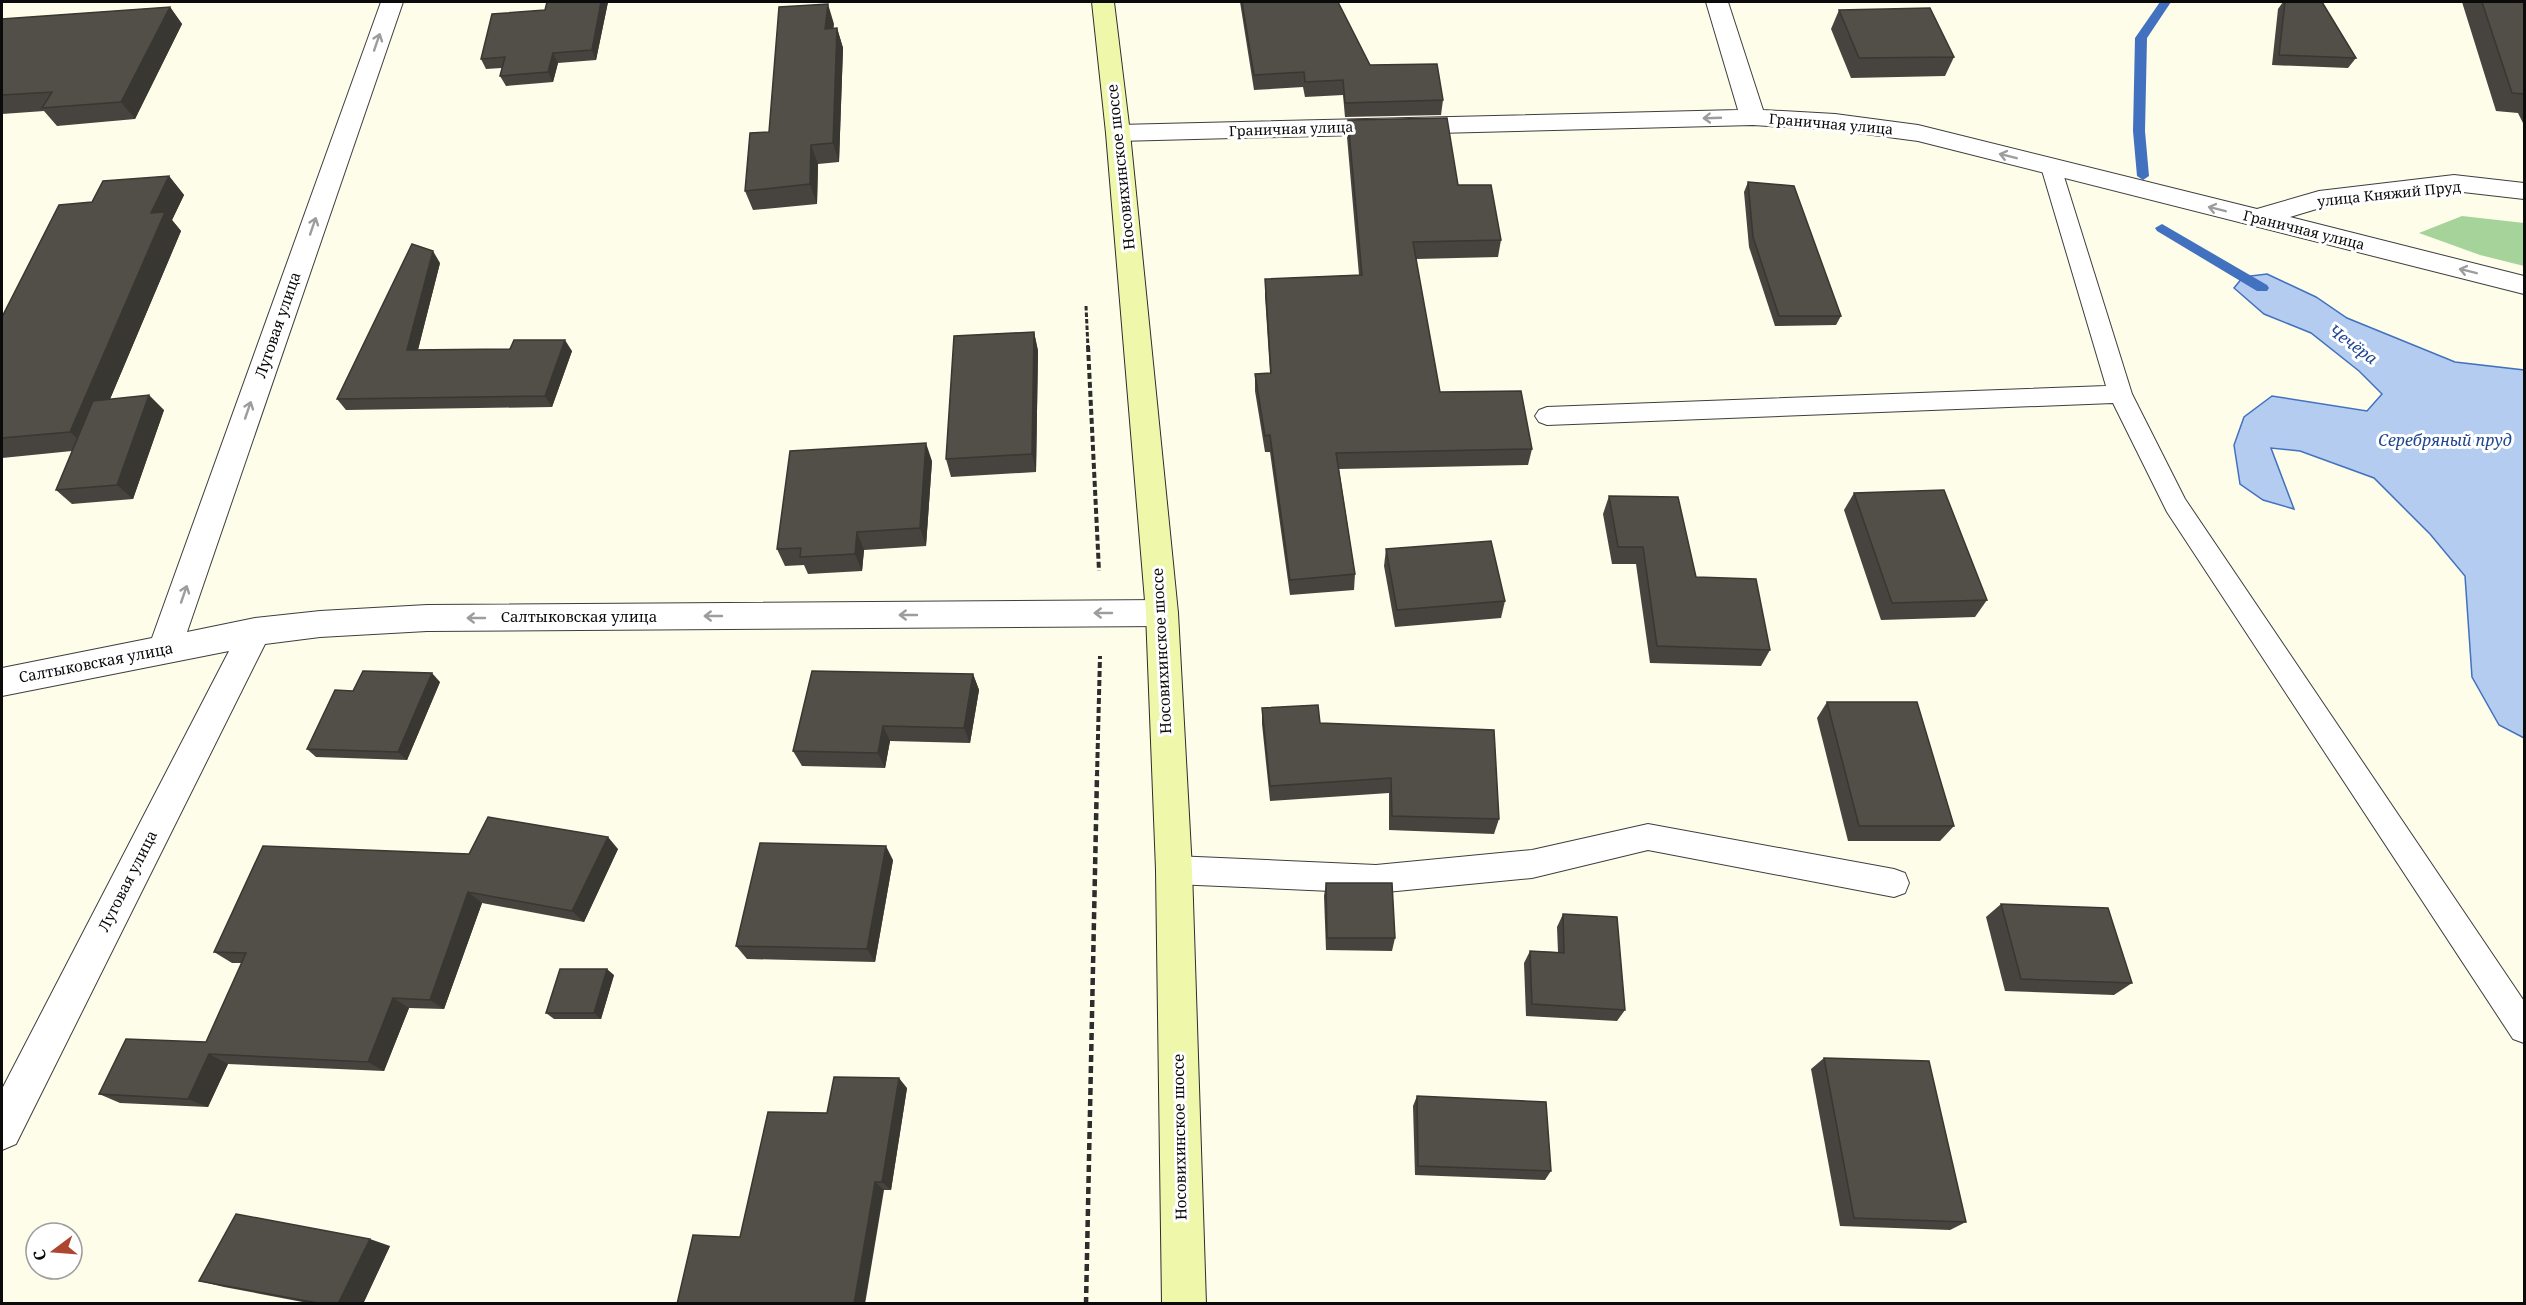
<svg xmlns="http://www.w3.org/2000/svg" width="2526" height="1305" font-family="'Noto Serif',serif">
	<style>
		.forest { fill: #a6d399 }
		.water { fill: #b4ccf0; stroke: #4271c0; stroke-width: 1.5 }
		.lines { fill: none; stroke-linecap: round; stroke-linejoin: round }
		.stream { fill: #4271c0; fill-rule: evenodd }
		.service-casing { stroke: #3e3e3e; stroke-width: 2 }
		.minor-casing { stroke: #3e3e3e; stroke-width: 2 }
		.secondary-casing { stroke: #2d2d2d; stroke-width: 2 }
		.path-far2 { stroke: #2d2d2d; stroke-width: 3; stroke-dasharray: 4.5 2; stroke-linecap: butt }
		.path-far1 { stroke: #2d2d2d; stroke-width: 4; stroke-dasharray: 6 3; stroke-linecap: butt }
		.path { stroke: #2d2d2d; stroke-width: 4.5; stroke-dasharray: 7 4; stroke-linecap: butt }
		.service { fill: #fff; fill-rule: evenodd }
		.minor { fill: #fff; fill-rule: evenodd }
		.secondary { fill: #eff7ab; fill-rule: evenodd }
		.wall { fill: #47433e }
		.shaded-wall { fill: #393732 }
		.building { fill: #524e48; stroke: #393732; stroke-width: 1.5 }
		.oneway { stroke: #9d9d9d }
		.labels { text-anchor: middle; stroke-width: 6; stroke-linejoin: round; paint-order: stroke }
		.far-street-label { font-size: 14px; fill: #0b0b0b; stroke: #fff }
		.street-label { font-size: 15px; fill: #0b0b0b; stroke: #fff }
		.water-label { font-size: 16px; font-style: italic; fill: #214790; stroke: #fff }
	</style>
	<rect width="100%" height="100%" fill="#fdfdea"/>
	<path class="forest" d="M2462,216l62,7v43l-44,-11 -61,-22z"/>
	<path class="water" d="M2267,274l49,23 31,21 108,44 69,8v368l-25,-13 -27,-48 -7,-101 -35,-42 -56,-56 -74,-27 -29,-3 23,61 -31,-9 -23,-16 -6,-39 10,-28 28,-21 95,15 15,-17 -23,-23 -48,-38 -47,-19 -30,-26 9,-11z"/>
	<g class="lines">
		<g class="stream">
			<path d="M2160,2h11l-24,36 -2,93 4,45 -6,4 -6,-4 -4,-45 2,-93z"/>
			<path d="M2162,224l105,61 2,3 -2,3h-10l-100,-60 -2,-3z"/>
		</g>
		<g class="service-casing">
			<g id="service">
				<path d="M2051,160l7,2 3,5 71,227 53,105 339,502v42l-11,-4 -346,-527 -54,-109 -566,22 -8,-3 -4,-6 4,-6 8,-3 559,-21 -65,-219 3,-5z"/>
				<path d="M1648,824l246,45 11,4 4,10 -4,10 -11,4 -246,-47 -116,28 -156,15 -202,-9 -11,-4 -4,-10 4,-10 11,-4 202,9 156,-15z"/>
			</g>
		</g>
		<g class="minor-casing">
			<g id="minor">
				<path d="M381,2h22l-216,630 68,-14 65,-7 107,-6 735,-5 11,4 5,9 -5,9 -11,4 -735,5 -107,6 -55,7 -249,500 -14,6v-61l227,-438 -227,45v-28l150,-30z"/>
				<path d="M1706,2h22l35,108 72,4 83,11 339,84 62,-18 135,-16 70,8v16l-70,-8 -134,17 -30,9 234,59v18l-606,-153 -83,-11 -82,-5 -635,16 -9,-2 -3,-6 3,-6 9,-2 620,-15z"/>
			</g>
		</g>
		<g class="secondary-casing">
			<path id="secondary" d="M1092,2h22l16,131 48,480 14,257 14,434h-44l-6,-434 -10,-257 -40,-480z"/>
		</g>
		<path class="path-far2" d="M1086,306l2,42"/>
		<g class="path-far1">
			<path d="M1088,346l11,225"/>
			<path d="M1097,776l3,-120"/>
		</g>
		<path class="path" d="M1086,1304l11,-529"/>
		<use href="#service" class="service"/>
		<use href="#minor" class="minor"/>
		<use href="#secondary" class="secondary"/>
	</g>
	<g class="wall">
		<path d="M608,2l-12,58 -38,3 -5,19 -47,4 -6,-10 2,-8 -16,1 -5,-10 64,-49z"/>
		<path d="M1240,2h98l32,63 73,35 -2,15 -96,2 -2,-22 -38,2 -2,-10 -49,3z"/>
		<path d="M2283,2h39l34,56 -8,10 -76,-3 6,-56z"/>
		<path d="M2462,2h62v121h-1l-5,-10 -22,-2z"/>
		<path d="M170,7l12,17 -47,95 -78,7 -13,-15 -42,3v-95z"/>
		<path d="M1839,10l115,47 -9,19 -94,2 -20,-49z"/>
		<path d="M834,24l-1,5 4,-1 6,20 -4,114 -21,2 -1,40 -64,6 -8,-19 24,-59z"/>
		<path d="M1348,120l110,65 43,55 -3,17 -82,2 24,133 92,57 -4,16 -189,4 16,105 -1,16 -64,5 -20,-143h-5l-10,-61v-17l15,-1 -5,-77v-17l94,-4 -12,-138z"/>
		<path d="M169,176l15,19 -12,25 9,11 -71,168 54,11 -31,89 -61,5 -16,-14 16,-39 -70,7v-141l90,-115z"/>
		<path d="M1748,182l93,134 -5,9 -61,1 -26,-79 -5,-55z"/>
		<path d="M440,263l-22,87 92,-1 62,2 -20,56 -206,3 -9,-11z"/>
		<path d="M1034,332l4,19 -2,121 -85,5 -5,-18z"/>
		<path d="M932,461l-6,85 -62,4 -2,21 -54,3 -4,-9 -19,1 -8,-17z"/>
		<path d="M1854,493l133,107 -12,17 -94,3 -37,-110z"/>
		<path d="M1609,496l87,81 74,73 -9,16 -111,-3 -14,-99h-24l-9,-50z"/>
		<path d="M1386,549l119,52 -4,17 -106,9 -11,-61z"/>
		<path d="M973,674l6,16 -9,53 -80,-2 -5,27 -83,-2 -9,-15z"/>
		<path d="M440,682l-33,78 -91,-3 -9,-8 46,-58z"/>
		<path d="M1827,702l127,124 -14,15h-92l-31,-123z"/>
		<path d="M1262,708l58,15 179,96 -5,15 -105,-4v-37l-119,8 -8,-77z"/>
		<path d="M618,849l-34,73 -102,-19 -38,106 -35,-1 -25,63 -156,-7 -20,43 -88,-4 -21,-9 107,-52 36,-79h-10l-18,-11 255,-98z"/>
		<path d="M893,860l-18,102 -128,-3 -11,-13z"/>
		<path d="M1326,883l69,55 -3,13 -66,-1 -2,-54z"/>
		<path d="M2001,904l131,79 -18,12 -109,-4 -19,-74z"/>
		<path d="M1563,914l62,96 -8,11 -91,-5 -2,-53 6,-12 28,1 -1,-25z"/>
		<path d="M614,975l-13,44h-47l-8,-6z"/>
		<path d="M1824,1058l142,164 -16,8 -110,-4 -29,-157z"/>
		<path d="M907,1088l-16,102h-7l-144,47 87,-124z"/>
		<path d="M1417,1096l134,75 -6,9 -130,-5 -2,-69z"/>
		<path d="M390,1246l-27,58h-50l-89,-17 -25,-6z"/>
	</g>
	<g class="shaded-wall">
		<path d="M601,2h7l-12,58 -4,-10z"/>
		<path d="M828,4l6,20 -4,25 -5,-20z"/>
		<path d="M170,7l12,17 -47,95 -14,-17z"/>
		<path d="M837,28l6,20 -4,114 -6,-19z"/>
		<path d="M553,53l5,10 -5,19 -5,-10z"/>
		<path d="M811,145l7,19 -1,40 -7,-20z"/>
		<path d="M169,176l15,19 -12,25 9,11 -92,218 -19,-17 81,-219z"/>
		<path d="M433,251l7,12 -25,98 -8,-11z"/>
		<path d="M1034,332l4,19 -2,121 -4,-18z"/>
		<path d="M565,340l7,11 -20,56 -7,-11z"/>
		<path d="M149,395l15,15 -31,89 -16,-14z"/>
		<path d="M926,443l6,18 -6,85 -6,-18z"/>
		<path d="M857,532l7,18 -2,21 -7,-17z"/>
		<path d="M432,673l8,9 -33,78 -9,-8z"/>
		<path d="M973,674l6,16 -9,53 -6,-15z"/>
		<path d="M883,726l7,15 -5,27 -7,-15z"/>
		<path d="M608,837l10,12 -34,73 -12,-11z"/>
		<path d="M886,846l7,14 -18,102 -8,-13z"/>
		<path d="M468,892l14,11 -38,106 -14,-9z"/>
		<path d="M607,969l7,6 -13,44 -7,-6z"/>
		<path d="M393,998l16,10 -25,63 -16,-9z"/>
		<path d="M209,1054l19,10 -20,43 -20,-8z"/>
		<path d="M899,1078l8,10 -16,102 -9,-8z"/>
		<path d="M875,1182l9,8 -19,114h-11z"/>
		<path d="M370,1239l20,7 -27,58h-25z"/>
	</g>
	<g class="building">
		<path d="M547,2h54l-9,48 -39,3 -5,19 -48,4 5,-19 -24,2 11,-45 53,-4z"/>
		<path d="M1242,2h96l32,63 67,-1 6,36 -98,3 -2,-23 -38,2 -1,-10 -50,3z"/>
		<path d="M2285,2h37l34,56 -77,-3z"/>
		<path d="M2482,2h42v92l-12,-1z"/>
		<path d="M828,4l-3,25 12,-1 -4,115 -22,2 -1,39 -65,7 5,-58 19,-1 10,-125z"/>
		<path d="M170,7l-49,95 -79,6 10,-16 -50,3v-76z"/>
		<path d="M1930,8l24,49 -95,1 -20,-48z"/>
		<path d="M1447,118l11,67h33l10,55 -88,2 27,150 81,-1 11,58 -196,4 19,121 -65,6 -20,-145 -5,1 -10,-62 16,-1 -6,-94 97,-4 -14,-155z"/>
		<path d="M169,176l-18,37 14,-1 -95,220 -68,6v-121l57,-112 33,-3 11,-21z"/>
		<path d="M1748,182l46,4 47,130h-62l-26,-79z"/>
		<path d="M412,244l21,7 -26,99 103,-1 4,-9h51l-20,56 -208,3z"/>
		<path d="M1034,332l-2,122 -86,5 8,-123z"/>
		<path d="M149,395l-32,90 -61,5 37,-89z"/>
		<path d="M926,443l-6,85 -63,4 -2,22 -55,3 1,-9 -24,1 13,-98z"/>
		<path d="M1944,490l43,110 -95,3 -38,-110z"/>
		<path d="M1609,496l69,1 18,80 60,2 14,71 -113,-4 -14,-99h-25z"/>
		<path d="M1491,541l14,60 -108,9 -11,-61z"/>
		<path d="M363,671l69,2 -34,79 -91,-3 28,-59 18,1z"/>
		<path d="M812,671l161,3 -9,54 -81,-2 -5,27 -85,-2z"/>
		<path d="M1827,702h90l37,124h-95z"/>
		<path d="M1318,705l2,18 174,7 5,89 -107,-3 -1,-38 -121,8 -8,-78z"/>
		<path d="M488,817l120,20 -36,74 -104,-19 -38,108 -37,-2 -25,64 -159,-8 -21,45 -89,-5 27,-55 80,3 40,-89 -32,-1 49,-106 206,8z"/>
		<path d="M760,843l126,3 -19,103 -131,-3z"/>
		<path d="M1326,883h66l3,55h-68z"/>
		<path d="M2001,904l107,4 24,75 -111,-4z"/>
		<path d="M1563,914l54,3 8,93 -93,-6 -2,-53 34,2z"/>
		<path d="M560,969h47l-13,44h-48z"/>
		<path d="M1824,1058l105,3 37,161 -112,-4z"/>
		<path d="M834,1077l65,1 -17,104h-7l-21,122h-177l16,-69 47,2 28,-125 59,1z"/>
		<path d="M1417,1096l129,6 5,69 -133,-5z"/>
		<path d="M236,1214l134,25 -32,65h-15l-124,-23z"/>
	</g>
	<defs><path id="oneway-shaft" d="M-6 0H5M1.5-3L5.5 0L1.5 3" fill="none" stroke-width="1.6" stroke-linecap="round" stroke-linejoin="round" transform="scale(1.5)"/></defs>
	<g class="oneway">
		<use href="#oneway-shaft" transform="translate(377 42) rotate(-71)"/>
		<use href="#oneway-shaft" transform="translate(1712 118) rotate(178)"/>
		<use href="#oneway-shaft" transform="translate(2008 156) rotate(-166)"/>
		<use href="#oneway-shaft" transform="translate(2217 209) rotate(-166)"/>
		<use href="#oneway-shaft" transform="translate(313 226) rotate(-71)"/>
		<use href="#oneway-shaft" transform="translate(2468 271) rotate(-166)"/>
		<use href="#oneway-shaft" transform="translate(248 410) rotate(-71)"/>
		<use href="#oneway-shaft" transform="translate(184 594) rotate(-71)"/>
		<use href="#oneway-shaft" transform="translate(1103 613) rotate(180)"/>
		<use href="#oneway-shaft" transform="translate(908 615) rotate(180)"/>
		<use href="#oneway-shaft" transform="translate(713 616) rotate(180)"/>
		<use href="#oneway-shaft" transform="translate(476 618) rotate(180)"/>
	</g>
	<g class="labels">
		<g class="far-street-label">
			<text transform="translate(1831 124) rotate(5)" y="5">Граничная улица</text>
			<text transform="translate(1291 129) rotate(-2)" y="5">Граничная улица</text>
			<text transform="translate(2389 194) rotate(-6)" y="5">улица Княжий Пруд</text>
			<text transform="translate(2304 230) rotate(14)" y="5">Граничная улица</text>
		</g>
		<g class="street-label">
			<text transform="translate(1121 167) rotate(-96)" y="5">Носовихинское шоссе</text>
			<text transform="translate(278 325) rotate(-71)" y="5">Луговая улица</text>
			<text x="579" y="622">Салтыковская улица</text>
			<text transform="translate(1162 651) rotate(-93)" y="5">Носовихинское шоссе</text>
			<text transform="translate(96 663) rotate(-11)" y="5">Салтыковская улица</text>
			<text transform="translate(128 881) rotate(-63)" y="5">Луговая улица</text>
			<text transform="translate(1180 1137) rotate(-91)" y="5">Носовихинское шоссе</text>
		</g>
		<g class="water-label">
			<text transform="translate(2353 344) rotate(36)" y="6">Чечёра</text>
			<text x="2445" y="446">Серебряный пруд</text>
		</g>
	</g>
	<rect width="2526" height="1305" fill="none" stroke="#0b0b0b" stroke-width="6"/>
	<g transform="translate(54 1251) rotate(254)"><circle r="28" fill="#ffffff" stroke="#9d9d9d" stroke-width="1.5"/>
	<path d="M0-4.5L10 22L0 15L-10 22Z" fill="#ad4630"/>
	<text y="-9" font-size="16" font-weight="bold" text-anchor="middle" fill="#0b0b0b">С</text>
	</g>
</svg>
